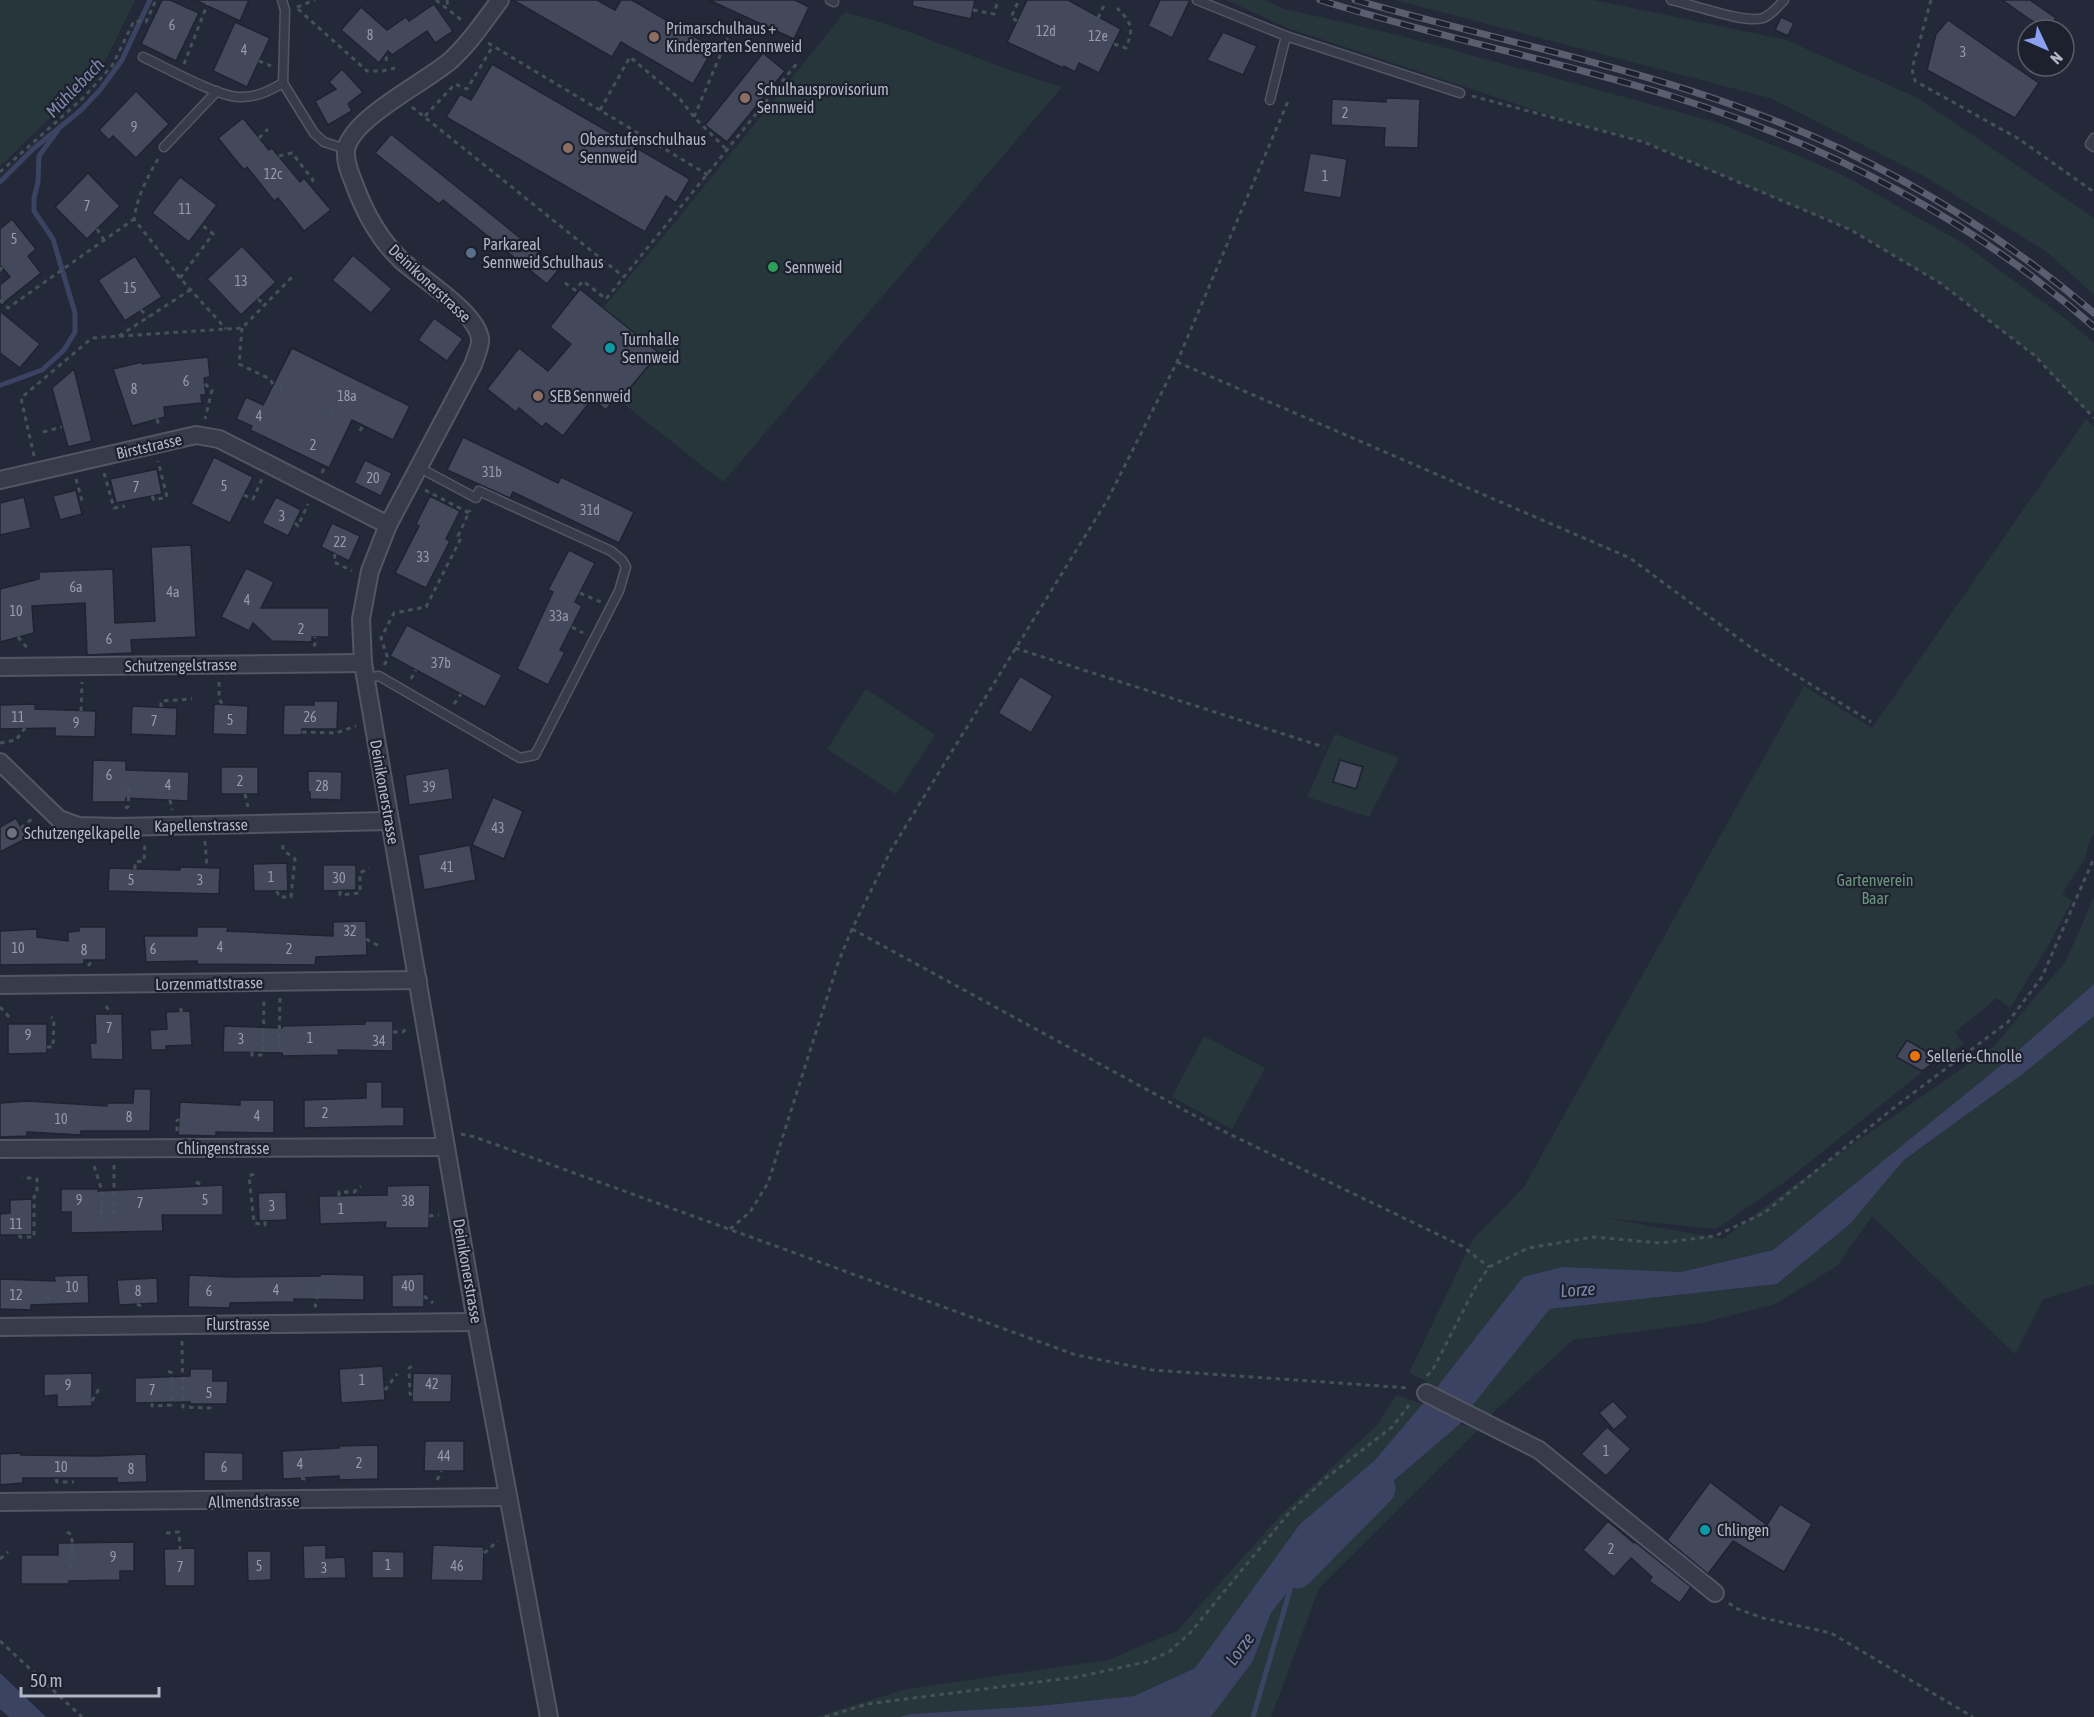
<svg xmlns="http://www.w3.org/2000/svg" width="2094" height="1717" font-family="'Asap Condensed',sans-serif">
	<style>
		.green { fill: #27363b }
		.water { fill: #3a4361 }
		.lines { fill: none; stroke-linecap: round; stroke-linejoin: round }
		.stream { stroke: #3a4361; stroke-width: 5 }
		.river { stroke: #3a4361; stroke-width: 33 }
		.building { fill: #43485b; stroke: #1f2230; stroke-width: 1.5 }
		.service-casing { stroke: #535664; stroke-width: 11 }
		.minor-casing { stroke: #535664; stroke-width: 20 }
		.path { stroke: #445157; stroke-width: 3; stroke-dasharray: 4.5 4.5; stroke-linecap: butt }
		.service { stroke: #373b4a; stroke-width: 8 }
		.minor { stroke: #373b4a; stroke-width: 16 }
		.rail-casing { stroke: #5a5f70; stroke-width: 7 }
		.rail { stroke: #1d212e; stroke-width: 4.5; stroke-dasharray: 14; stroke-linecap: butt }
		.education-dot { fill: #8d6e63; stroke: #1d212e; stroke-width: 2 }
		.service-dot { fill: #5c6f8a; stroke: #1d212e; stroke-width: 2 }
		.leisure-dot { fill: #2e9e5b; stroke: #1d212e; stroke-width: 2 }
		.culture-dot { fill: #0f9aa8; stroke: #1d212e; stroke-width: 2 }
		.worship-dot { fill: #6b7280; stroke: #1d212e; stroke-width: 2 }
		.food-dot { fill: #e8710a; stroke: #1d212e; stroke-width: 2 }
		.labels { text-anchor: middle; stroke-width: 4.5; stroke-linejoin: round; paint-order: stroke }
		.number-label { font-size: 14px; fill: #979aaa }
		.poi-label { font-size: 16px; fill: #b3b6c5; stroke: #1d212e; text-anchor: start }
		.street-label { font-size: 16px; fill: #b3b6c5; stroke: #1d212e }
		.park-label { font-size: 16px; fill: #6b957d; stroke: #1d212e }
		.water-label { font-size: 18px; font-style: italic; fill: #7c87ab; stroke: #1d212e }
	</style>
	<rect width="100%" height="100%" fill="#242939"/>
	<g class="green">
		<path d="M0,0h135l-33,68 -102,98z"/>
		<path d="M1226,0h38l21,9 113,26 324,89 117,49 125,71 102,75 28,24v69l-8,-1 -52,-56 -94,-72 -89,-53 -206,-88 -81,-22 -279,-93z"/>
		<path d="M1395,0h199l192,40 132,58 176,120v77l-47,-43 -123,-76 -154,-78z"/>
		<path d="M845,12c74,19 143,54 217,75l-339,395 -99,-78 7,-9 -4,-3 31,-39 -55,-45 69,-82z"/>
		<path d="M2086,419l8,8v406l-6,12 -3,13 -23,36 10,7 -23,43 -39,64 -13,-10 -42,34 8,12 -46,32 -131,105 -70,48 -109,-11 116,21 67,-51 203,-141 73,-86 28,-64v87l-89,78 -232,188 -92,22 -119,-5 -39,10 -86,110 -28,-14 64,-134 51,-52 280,-501 68,42z"/>
		<path d="M866,689l69,46 -39,59 -69,-45z"/>
		<path d="M1335,734l64,24 -30,59 -62,-20z"/>
		<path d="M2094,1016v268l-51,15 -28,55 -143,-138 -35,50 -62,38 -73,19 -129,17 -86,78 -15,-12 78,-97 227,-25 73,-60 54,-64 120,-87z"/>
		<path d="M1204,1036l61,32 -33,61 -60,-32z"/>
		<path d="M1396,1395l27,9 -48,56 -75,64 -105,144 -61,28 -96,10 -127,8 -12,3h-83l91,-28 201,-29 69,-29 104,-116 97,-91z"/>
		<path d="M1460,1424l19,5 -160,159 -48,129h-60l42,-56 18,-48 65,-83z"/>
	</g>
	<g class="water">
		<path d="M2094,984v32l-70,57 -120,87 -54,64 -73,60 -227,25 -78,97 -12,18 -124,106 -65,83 -18,48 -42,56h-312l11,-3 128,-8 96,-10 61,-28 105,-144 75,-64 62,-73 86,-110 39,-10 119,5 92,-22 232,-188z"/>
		<path d="M0,1673l46,44h-37l-9,-8z"/>
	</g>
	<g class="lines">
		<g class="stream">
			<path d="M0,182l33,-33 47,-38 20,-21 22,-30 28,-60"/>
			<path d="M1,385l41,-15 22,-20 11,-18v-19l-22,-74 -19,-28v-13l4,-16 1,-26 19,-26"/>
			<path d="M1253,1717l39,-134"/>
		</g>
		<path class="river" d="M1297,1572l82,-83"/>
	</g>
	<g class="building">
		<path d="M162,0h8l29,13 -23,48 -35,-17z"/>
		<path d="M195,0h54l-9,21z"/>
		<path d="M513,0h84l18,10 6,-10h11l82,48 -21,36 -72,-42 -9,15z"/>
		<path d="M709,0h86l14,7 -15,32z"/>
		<path d="M913,0h62l-4,19 -59,-13z"/>
		<path d="M1027,0h41l53,29 -22,44 -20,-10 -4,9 -11,-6 -1,2 -56,-26z"/>
		<path d="M1160,0h30l-18,38 -24,-12z"/>
		<path d="M2002,0h28l26,18 -8,12h-3z"/>
		<path d="M434,4l19,27 -18,12 -8,-12 -35,24 -4,-4 -9,12 -38,-33 20,-23 26,23 19,-13 3,4z"/>
		<path d="M1781,17l13,6 -6,13 -13,-6z"/>
		<path d="M1948,20l91,63 -24,35 -88,-48 9,-36z"/>
		<path d="M235,22l35,16 -23,49 -34,-16z"/>
		<path d="M1223,32l34,14 -14,29 -36,-15z"/>
		<path d="M763,53l22,18 -58,71 -22,-17z"/>
		<path d="M492,64l198,115 -14,24 -10,-7 -21,36 -199,-115 14,-23 11,6z"/>
		<path d="M342,69l21,23 -15,12 4,7 -24,14 -13,-24 21,-12 -7,-7z"/>
		<path d="M136,91l33,33 -33,34 -23,-22 -4,4 -10,-10z"/>
		<path d="M1386,98l34,1 -2,49 -34,-1 1,-19 -54,-3 1,-26 54,3z"/>
		<path d="M243,118l26,32 3,-2 28,34 4,-4 27,32 -27,21 -26,-33 -4,3 -27,-34 -3,3 -26,-32z"/>
		<path d="M391,134l168,135 -12,15 -104,-84 -4,4 -64,-51z"/>
		<path d="M1310,153l37,6 -6,39 -38,-6z"/>
		<path d="M88,173l32,33 -33,33 -32,-32z"/>
		<path d="M180,177l37,28 -28,37 -37,-29z"/>
		<path d="M12,219l24,30 -8,7 13,17 -41,33v-21l10,-8 -10,-12v-36z"/>
		<path d="M242,246l34,36 -35,33 -34,-36z"/>
		<path d="M353,255l39,34 -21,24 -39,-33z"/>
		<path d="M135,256l27,41 -37,24 -27,-41z"/>
		<path d="M580,289l79,64 -39,47 -4,-3 -10,13 -14,-11 -29,37 -17,-13 -4,4 -23,-19 -3,4 -29,-23 32,-41 29,23 23,-27 -21,-17z"/>
		<path d="M0,311l40,33 -20,24 -20,-15z"/>
		<path d="M434,318l29,21 -16,22 -29,-21z"/>
		<path d="M292,348l118,58 -17,34 -41,-20 -23,48 -79,-38 2,-4 -16,-7 10,-22 17,8z"/>
		<path d="M208,357l2,20 -6,1 2,17h-5l1,8 -38,4 1,10 -33,9 -19,-57 29,-7v2z"/>
		<path d="M74,369l18,72 -24,6 -16,-59z"/>
		<path d="M463,437l95,46 3,-6 73,35 -15,31 -106,-51 -3,6 -63,-28z"/>
		<path d="M214,457l39,20 -23,46 -39,-19z"/>
		<path d="M365,460l27,13 -11,23 -27,-13z"/>
		<path d="M157,469l5,25 -46,9 -6,-24z"/>
		<path d="M76,490l6,24 -22,6 -7,-24z"/>
		<path d="M430,496l30,15 -14,28 4,2 -24,47 -31,-15 24,-47 -3,-2z"/>
		<path d="M24,497l7,31 -31,7v-32z"/>
		<path d="M276,497l25,13 -13,26 -26,-13z"/>
		<path d="M332,523l28,13 -11,25 -28,-14z"/>
		<path d="M191,545l5,92 -65,3 1,13 -45,2 -2,-52 -53,3 2,27 -34,9v-53l39,-10v-7l74,-3 2,54 40,-2 -4,-74z"/>
		<path d="M569,550l26,13 -20,39 7,4 -22,44 5,2 -17,33 -31,-16 36,-77 -5,-2z"/>
		<path d="M246,568l28,14 -13,26h68v29h-17v5l-40,-1 -19,-18 -4,8 -28,-14z"/>
		<path d="M407,625l95,50 -17,32 -95,-51z"/>
		<path d="M1020,676l33,20 -22,37 -33,-20z"/>
		<path d="M314,701h24l-1,28h-35v6h-19l1,-30h30z"/>
		<path d="M35,704v5l61,2 -1,26 -40,-1v-8l-55,1v-24z"/>
		<path d="M214,704l34,2 -1,29 -34,-1z"/>
		<path d="M132,706l45,2 -1,28 -45,-2z"/>
		<path d="M93,760l33,1v9l63,2 -1,29 -62,-3v4h-34z"/>
		<path d="M1340,760l23,7 -7,22 -23,-7z"/>
		<rect x="221" y="767" width="37" height="27"/>
		<path d="M449,768l4,31 -44,6 -4,-30z"/>
		<path d="M308,771l34,1 -1,28 -31,-1v-7h-2z"/>
		<path d="M493,797l30,14 -19,48 -32,-14z"/>
		<path d="M16,818l11,20 -27,14v-25z"/>
		<path d="M470,845l6,35 -52,10 -6,-35z"/>
		<path d="M287,863l1,28h-34l-1,-27z"/>
		<path d="M323,865h33v25l-33,1z"/>
		<path d="M180,867l40,1 -1,26 -111,-3 1,-23 71,2z"/>
		<path d="M366,921l1,34 -51,2 -1,8 -118,-1v-3l-51,1 -2,-26h53v-9h31l-1,4 106,5v-14z"/>
		<path d="M79,927h27v33h-22v4l-84,1v-34l37,-2v8l31,4v-9l11,-1z"/>
		<path d="M190,1011l2,34 -26,1v4h-15l-1,-20 17,-1 -1,-17z"/>
		<path d="M95,1014h27l1,46 -32,-1 -1,-16h6z"/>
		<path d="M365,1021h28v30l-55,-1 1,5 -56,1 -1,-3 -59,-1 1,-26 58,2v-2l83,-2z"/>
		<path d="M8,1024h39v29l-39,1z"/>
		<path d="M1907,1040l32,19 -17,12 -26,-14z"/>
		<path d="M366,1082h16v25h22v19l-100,2v-28l62,-2z"/>
		<path d="M134,1089h17l-1,42h-69v4l-54,-3v4l-27,1v-34l27,-2 80,5v-3h26z"/>
		<path d="M240,1100h34v33l-58,-1v4l-38,-1 2,-33 60,3z"/>
		<path d="M223,1185v30h-61l1,16 -92,2v-21h-10v-23h37v2z"/>
		<path d="M430,1185l-1,43h-44l1,-6 -66,2 -1,-28 68,-1v-9z"/>
		<path d="M286,1192l1,28 -28,1 -1,-28z"/>
		<path d="M32,1199v36h-32v-21l10,-1v-13z"/>
		<path d="M320,1274l44,1v25l-70,-1v3l-64,1v5l-42,-1 1,-32 41,2 90,-1z"/>
		<path d="M424,1274v33h-32v-32z"/>
		<path d="M88,1275l1,28 -58,2v5l-31,-1v-30l55,2 -1,-5z"/>
		<path d="M157,1278l1,25 -39,2 -2,-25z"/>
		<path d="M383,1366l2,34 -44,3 -2,-34z"/>
		<path d="M190,1369h23v12h15l-1,23h-37v-2l-55,1v-25l55,-2z"/>
		<path d="M92,1373v33l-35,1v-12l-13,1v-22z"/>
		<path d="M413,1373l39,1 -1,28h-39z"/>
		<path d="M1613,1401l15,16 -14,13 -15,-17z"/>
		<path d="M1607,1427l24,22 -25,27 -25,-22z"/>
		<path d="M425,1441h39v30h-40z"/>
		<path d="M378,1445v34l-39,1v-4l-56,3 -1,-28 57,-3v-2z"/>
		<path d="M204,1452l39,1v28h-39z"/>
		<path d="M21,1453v2l75,1 50,-2 1,28 -30,1v-5h-94v5l-23,2v-31z"/>
		<path d="M1710,1482l57,43 13,-21 32,20 -28,48 -51,-31 -25,33 -41,-34z"/>
		<path d="M1608,1521l26,22 1,-1 56,45 -11,16 -31,-22 3,-4 -21,-19 -17,19 -31,-27z"/>
		<path d="M134,1542v29h-14v9l-51,1v3h-48v-29h37v-12z"/>
		<path d="M326,1545v13l19,-1 1,21 -42,1 -1,-33z"/>
		<path d="M433,1545l51,2 -1,34 -52,-1z"/>
		<path d="M195,1548v38h-30l-1,-37z"/>
		<path d="M247,1551h24v29l-23,1z"/>
		<path d="M372,1551l32,1v26h-32z"/>
	</g>
	<g class="lines">
		<g class="service-casing">
			<g id="service">
				<path d="M282,0l3,10 -2,73 31,50 10,9 22,7"/>
				<path d="M830,0l4,2"/>
				<path d="M1197,0l89,36 174,57"/>
				<path d="M1671,0c21,4 74,24 92,18 8,-3 15,-11 21,-18"/>
				<path d="M143,57c22,10 73,39 96,40 16,1 30,-6 44,-14"/>
				<path d="M1270,100l16,-64"/>
				<path d="M2094,138l-4,6 4,3"/>
				<path d="M164,147l53,-56"/>
				<path d="M365,678l14,-2 141,82 15,-3 84,-164 7,-24 -4,-7 -11,-9 -132,-60 -3,7 -58,-31"/>
			</g>
		</g>
		<g class="minor-casing">
			<g id="minor">
				<path d="M500,0c-15,20 -30,43 -49,60 -23,21 -102,59 -105,91 -1,13 5,24 9,35 10,27 25,54 46,74 19,18 77,53 79,79 1,7 -5,19 -7,26l-85,160 -18,46 -9,48 2,44 113,659 73,395"/>
				<path d="M0,480l196,-45 23,4 169,86"/>
				<path d="M0,667l363,-4"/>
				<path d="M0,762l59,57 19,7 40,1 271,-6"/>
				<path d="M0,985l418,-5"/>
				<path d="M0,1149l446,-2"/>
				<path d="M0,1327l476,-5"/>
				<path d="M1426,1393l113,57 176,143"/>
				<path d="M0,1502l508,-5"/>
			</g>
		</g>
		<g class="path">
			<path d="M436,0l28,22"/>
			<path d="M447,0l1,9"/>
			<path d="M1931,0l-19,69 3,12 104,58 75,53"/>
			<path d="M297,7l18,-7"/>
			<path d="M298,9l69,62h15l13,-3"/>
			<path d="M973,10l21,4 4,-14"/>
			<path d="M1098,18l7,-15"/>
			<path d="M1017,21l-6,-4 8,-17"/>
			<path d="M488,43l220,132"/>
			<path d="M1114,44l12,4c8,-20 6,-25 -9,-40"/>
			<path d="M259,61l12,5"/>
			<path d="M386,61l1,-8"/>
			<path d="M184,64l25,-64"/>
			<path d="M1472,96l172,46 207,88 89,53 94,72 60,63"/>
			<path d="M412,107l212,170"/>
			<path d="M600,110l30,-53 50,42 14,18 33,33"/>
			<path d="M425,116l30,-32 12,5 26,-43"/>
			<path d="M694,117l39,-92"/>
			<path d="M259,138l9,-9"/>
			<path d="M279,156l13,-3 21,27 -4,4"/>
			<path d="M158,159c-11,19 -21,38 -24,60l46,59 46,51"/>
			<path d="M0,172l83,-74 29,-32 22,-45 12,1 10,-22"/>
			<path d="M97,229l7,11"/>
			<path d="M0,271l2,-4"/>
			<path d="M180,278l33,-44 -11,-9"/>
			<path d="M565,283l10,7 8,-9 23,18 192,-237"/>
			<path d="M258,299l6,6"/>
			<path d="M0,300l8,8 126,-89"/>
			<path d="M141,310l7,7"/>
			<path d="M242,328l-3,36 31,15 5,9"/>
			<path d="M119,336l71,-46"/>
			<path d="M1177,362l453,196 119,88 122,76"/>
			<path d="M205,384l7,6 -7,29"/>
			<path d="M280,391l3,-5"/>
			<path d="M330,415l3,-5"/>
			<path d="M157,419l2,7"/>
			<path d="M360,431l3,-6"/>
			<path d="M43,432l19,-5"/>
			<path d="M34,456l-13,-58 71,-60 150,-10 52,-53"/>
			<path d="M104,473l10,35 11,-2"/>
			<path d="M322,473l3,-7"/>
			<path d="M76,479l6,22 -3,1"/>
			<path d="M425,490l44,23"/>
			<path d="M244,495l9,4 9,-20"/>
			<path d="M152,496l2,4 13,-3 -9,-36"/>
			<path d="M295,523l3,3 10,-22"/>
			<path d="M335,554l-1,8 18,9"/>
			<path d="M580,593l21,9"/>
			<path d="M572,627l11,6"/>
			<path d="M18,637l11,13"/>
			<path d="M313,645h2v-8"/>
			<path d="M1015,648l309,99"/>
			<path d="M384,665l4,-6 -7,-21 13,-25 32,-6 35,-69 -3,-2 12,-26"/>
			<path d="M411,679l5,-9"/>
			<path d="M219,682v17l4,6"/>
			<path d="M454,704l7,-10"/>
			<path d="M161,707v-6l31,-2"/>
			<path d="M81,711l1,-29"/>
			<path d="M302,732l34,1 20,-7"/>
			<path d="M0,743l16,-3 9,-12"/>
			<path d="M245,794l3,13"/>
			<path d="M170,800l2,10"/>
			<path d="M125,808l3,-1 1,-17 -3,-1"/>
			<path d="M21,828l12,-10"/>
			<path d="M205,841l2,27"/>
			<path d="M135,869v-7l9,-1 1,-19"/>
			<path d="M277,891l2,6h12l4,-38 -12,-9v-9"/>
			<path d="M340,891v4l20,-2v-20l9,-5"/>
			<path d="M852,929l369,201 241,116 27,21"/>
			<path d="M366,939l13,7"/>
			<path d="M88,966l5,-6"/>
			<path d="M280,998l-1,52 3,1"/>
			<path d="M106,1006l5,8"/>
			<path d="M0,1007l11,12"/>
			<path d="M181,1008v4"/>
			<path d="M393,1032h10l4,-4"/>
			<path d="M47,1047h6l1,-28 -3,-2"/>
			<path d="M252,1052v3h11l1,-57"/>
			<path d="M177,1131v-10l2,-2"/>
			<path d="M461,1134l14,3 601,218 76,15 258,18"/>
			<path d="M114,1165v49l4,1"/>
			<path d="M94,1166l8,25 -1,27 -3,1"/>
			<path d="M254,1174l-5,2 5,47 11,2v-4"/>
			<path d="M196,1182l7,3"/>
			<path d="M339,1196v-4h15l7,-6"/>
			<path d="M429,1216l10,-1"/>
			<path d="M730,1229l20,-17 18,-29 70,-220 14,-34 39,-79 217,-351 69,-137 112,-263"/>
			<path d="M19,1235l1,2h14v-40l3,-4v-14l-15,-2"/>
			<path d="M424,1296l9,7"/>
			<path d="M45,1298h10"/>
			<path d="M137,1304l8,4"/>
			<path d="M317,1306h-2l5,-20"/>
			<path d="M182,1341l1,66 27,1 1,-4"/>
			<path d="M1427,1376l6,-7 42,-81 14,-21 39,-19 66,-11 66,6 55,-7 49,-23 132,-107 112,-84 34,-45 52,-119"/>
			<path d="M385,1390l12,-16"/>
			<path d="M412,1395l-2,-1 -1,-26 7,-4"/>
			<path d="M92,1401l8,-14"/>
			<path d="M152,1403v3l19,-1 1,-32 -8,-4"/>
			<path d="M301,1478l7,2"/>
			<path d="M56,1479l1,3h17"/>
			<path d="M437,1480l5,-9"/>
			<path d="M67,1532l5,3v31h-3"/>
			<path d="M166,1533l13,-1 1,17"/>
			<path d="M484,1553l14,-12"/>
			<path d="M0,1559l8,-7"/>
			<path d="M1729,1603l6,5 28,10 68,15 142,84"/>
			<path d="M0,1641l82,76"/>
			<path d="M825,1717l42,-13 210,-27 69,-15 23,-10 21,-19 98,-119 38,-36 66,-51 15,-19 4,-7"/>
		</g>
		<use href="#service" class="service"/>
		<use href="#minor" class="minor"/>
		<g class="rail-casing">
			<g id="rail">
				<path d="M1320,0c116,37 235,60 351,96 155,48 301,123 423,231"/>
				<path d="M1355,0c132,38 268,64 397,112 126,46 240,115 342,201"/>
			</g>
		</g>
		<use href="#rail" class="rail"/>
	</g>
	<g class="education-dot">
		<circle cx="654" cy="37" r="6"/>
		<circle cx="745" cy="98" r="6"/>
		<circle cx="568" cy="148" r="6"/>
		<circle cx="538" cy="396" r="6"/>
	</g>
	<circle class="service-dot" cx="471" cy="253" r="6"/>
	<circle class="leisure-dot" cx="773" cy="267" r="6"/>
	<g class="culture-dot">
		<circle cx="610" cy="348" r="6"/>
		<circle cx="1705" cy="1530" r="6"/>
	</g>
	<circle class="worship-dot" cx="12" cy="833" r="6"/>
	<circle class="food-dot" cx="1915" cy="1056" r="6"/>
	<g class="labels">
		<g class="number-label">
			<text x="172" y="30">6</text>
			<text x="1046" y="36">12d</text>
			<text x="370" y="40">8</text>
			<text x="1098" y="41">12e</text>
			<text x="244" y="55">4</text>
			<text x="1963" y="57">3</text>
			<text x="1345" y="118">2</text>
			<text x="134" y="132">9</text>
			<text x="273" y="179">12c</text>
			<text x="1325" y="181">1</text>
			<text x="87" y="211">7</text>
			<text x="185" y="214">11</text>
			<text x="14" y="244">5</text>
			<text x="241" y="286">13</text>
			<text x="130" y="293">15</text>
			<text x="186" y="386">6</text>
			<text x="134" y="394">8</text>
			<text x="347" y="401">18a</text>
			<text x="259" y="421">4</text>
			<text x="313" y="450">2</text>
			<text x="492" y="477">31b</text>
			<text x="373" y="483">20</text>
			<text x="224" y="491">5</text>
			<text x="136" y="492">7</text>
			<text x="590" y="515">31d</text>
			<text x="282" y="521">3</text>
			<text x="340" y="547">22</text>
			<text x="423" y="562">33</text>
			<text x="76" y="592">6a</text>
			<text x="173" y="597">4a</text>
			<text x="247" y="605">4</text>
			<text x="16" y="616">10</text>
			<text x="559" y="621">33a</text>
			<text x="301" y="634">2</text>
			<text x="109" y="644">6</text>
			<text x="441" y="668">37b</text>
			<text x="18" y="722">11</text>
			<text x="310" y="722">26</text>
			<text x="230" y="725">5</text>
			<text x="154" y="726">7</text>
			<text x="76" y="728">9</text>
			<text x="109" y="780">6</text>
			<text x="240" y="786">2</text>
			<text x="168" y="790">4</text>
			<text x="322" y="791">28</text>
			<text x="429" y="792">39</text>
			<text x="498" y="833">43</text>
			<text x="447" y="872">41</text>
			<text x="271" y="882">1</text>
			<text x="339" y="883">30</text>
			<text x="131" y="885">5</text>
			<text x="200" y="885">3</text>
			<text x="350" y="936">32</text>
			<text x="220" y="952">4</text>
			<text x="18" y="953">10</text>
			<text x="153" y="954">6</text>
			<text x="289" y="954">2</text>
			<text x="84" y="955">8</text>
			<text x="109" y="1033">7</text>
			<text x="28" y="1040">9</text>
			<text x="310" y="1043">1</text>
			<text x="241" y="1044">3</text>
			<text x="379" y="1046">34</text>
			<text x="325" y="1118">2</text>
			<text x="257" y="1121">4</text>
			<text x="129" y="1122">8</text>
			<text x="61" y="1124">10</text>
			<text x="79" y="1205">9</text>
			<text x="205" y="1205">5</text>
			<text x="408" y="1206">38</text>
			<text x="140" y="1208">7</text>
			<text x="272" y="1211">3</text>
			<text x="341" y="1214">1</text>
			<text x="16" y="1229">11</text>
			<text x="408" y="1291">40</text>
			<text x="72" y="1292">10</text>
			<text x="276" y="1295">4</text>
			<text x="138" y="1296">8</text>
			<text x="209" y="1296">6</text>
			<text x="16" y="1300">12</text>
			<text x="362" y="1385">1</text>
			<text x="432" y="1389">42</text>
			<text x="68" y="1390">9</text>
			<text x="152" y="1395">7</text>
			<text x="209" y="1398">5</text>
			<text x="1606" y="1456">1</text>
			<text x="444" y="1461">44</text>
			<text x="359" y="1468">2</text>
			<text x="300" y="1469">4</text>
			<text x="61" y="1472">10</text>
			<text x="224" y="1472">6</text>
			<text x="131" y="1474">8</text>
			<text x="1611" y="1554">2</text>
			<text x="113" y="1562">9</text>
			<text x="388" y="1570">1</text>
			<text x="259" y="1571">5</text>
			<text x="457" y="1571">46</text>
			<text x="180" y="1572">7</text>
			<text x="324" y="1573">3</text>
		</g>
		<g class="poi-label">
			<text x="666" y="34">Primarschulhaus +<tspan x="666" dy="18">Kindergarten Sennweid</tspan></text>
			<text x="757" y="95">Schulhausprovisorium<tspan x="757" dy="18">Sennweid</tspan></text>
			<text x="580" y="145">Oberstufenschulhaus<tspan x="580" dy="18">Sennweid</tspan></text>
			<text x="483" y="250">Parkareal<tspan x="483" dy="18">Sennweid Schulhaus</tspan></text>
			<text x="785" y="273">Sennweid</text>
			<text x="622" y="345">Turnhalle<tspan x="622" dy="18">Sennweid</tspan></text>
			<text x="550" y="402">SEB Sennweid</text>
			<text x="24" y="839">Schutzengelkapelle</text>
			<text x="1927" y="1062">Sellerie-Chnolle</text>
			<text x="1717" y="1536">Chlingen</text>
		</g>
		<g class="street-label">
			<text transform="translate(430 283) rotate(43)" y="6">Deinikonerstrasse</text>
			<text transform="translate(149 446) rotate(-13)" y="6">Birststrasse</text>
			<text transform="translate(181 665) rotate(-1)" y="6">Schutzengelstrasse</text>
			<text transform="translate(385 792) rotate(80)" y="6">Deinikonerstrasse</text>
			<text transform="translate(201 825) rotate(-1)" y="6">Kapellenstrasse</text>
			<text transform="translate(209 983) rotate(-1)" y="6">Lorzenmattstrasse</text>
			<text x="223" y="1154">Chlingenstrasse</text>
			<text transform="translate(468 1271) rotate(80)" y="6">Deinikonerstrasse</text>
			<text x="238" y="1330">Flurstrasse</text>
			<text transform="translate(254 1501) rotate(-1)" y="6">Allmendstrasse</text>
		</g>
		<g class="park-label">
			<text x="1875" y="886">Gartenverein<tspan x="1875" dy="18">Baar</tspan></text>
		</g>
		<g class="water-label">
			<text transform="translate(75 88) rotate(-46)" y="6">Mühlebach</text>
			<text transform="translate(1578 1290) rotate(-4)" y="6">Lorze</text>
			<text transform="translate(1240 1649) rotate(-54)" y="6">Lorze</text>
		</g>
	</g>
	<g transform="translate(2046 48) rotate(134)"><circle r="28" fill="#1d212e" stroke="#595d6a" stroke-width="1.5"/>
	<path d="M0-4.5L10 22L0 15L-10 22Z" fill="#8da0f0"/>
	<text y="-9" font-size="16" font-weight="bold" text-anchor="middle" fill="#b3b6c5">N</text>
	</g>
	<path d="M21 1687v9h138v-9" fill="none" stroke="#b3b6c5" stroke-width="3"/>
	<text x="30" y="1687" font-size="18" fill="#b3b6c5" stroke="#1d212e" stroke-width="4.5" paint-order="stroke">50 m</text>
</svg>
